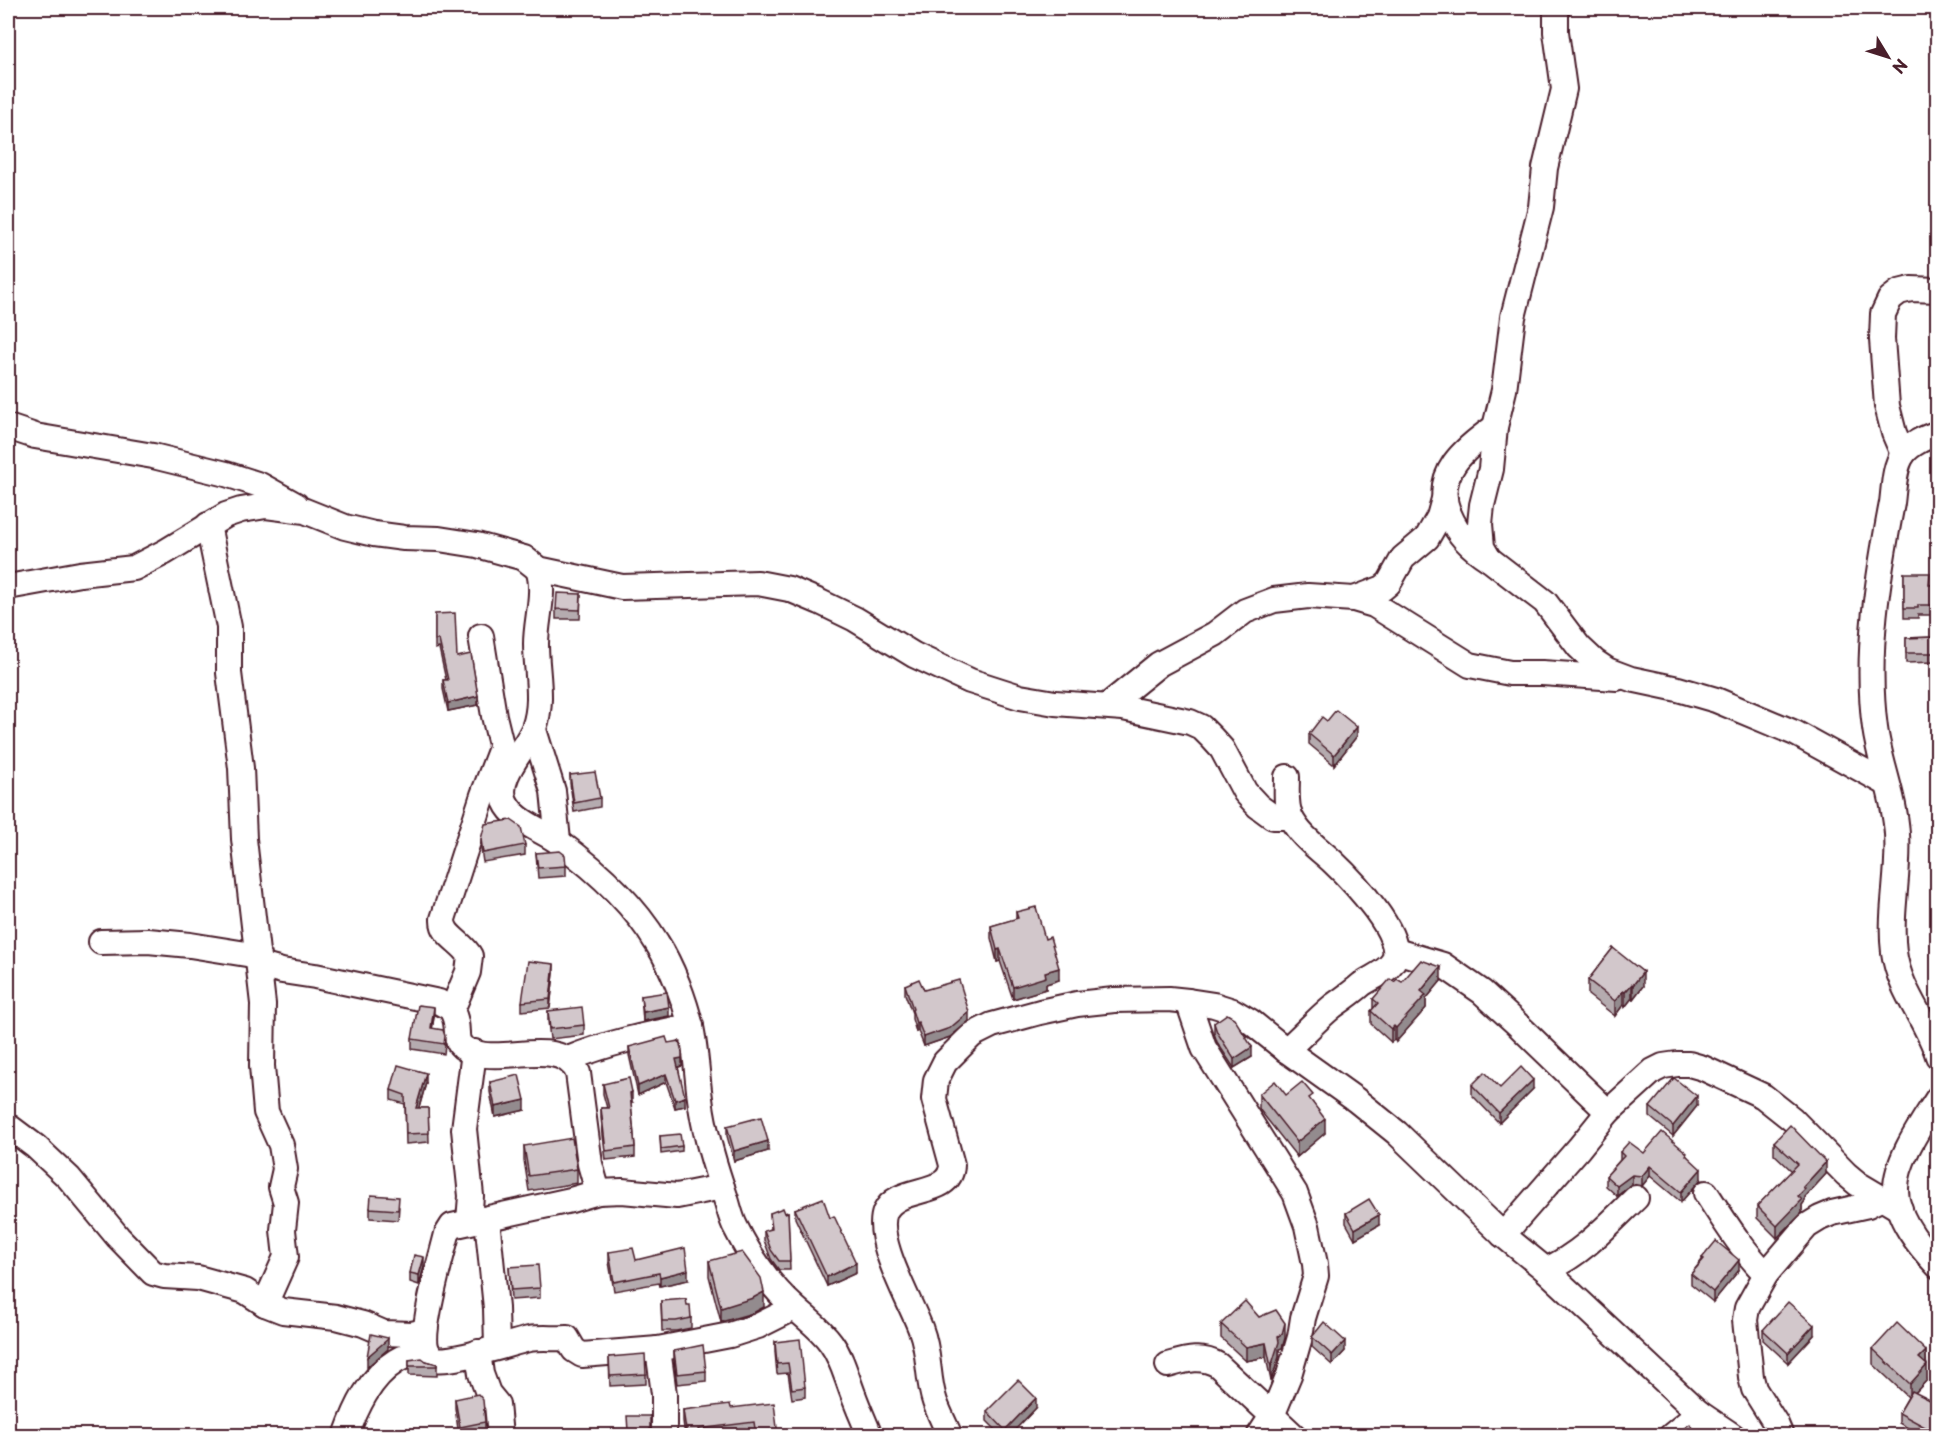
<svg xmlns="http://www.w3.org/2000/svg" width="1945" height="1443" font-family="'Playpen Sans',sans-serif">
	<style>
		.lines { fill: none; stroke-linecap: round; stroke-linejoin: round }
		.minor-casing { stroke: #4a1f2b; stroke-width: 28 }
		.minor { stroke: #fff; stroke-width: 24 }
		.wall { fill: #b5abaf; stroke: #4a1f2b; stroke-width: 1.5 }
		.shaded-wall { fill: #938b8e; stroke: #4a1f2b; stroke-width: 1.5 }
		.building { fill: #d2c7cb; stroke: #4a1f2b; stroke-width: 1.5 }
	</style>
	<rect width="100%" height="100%" fill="#fff"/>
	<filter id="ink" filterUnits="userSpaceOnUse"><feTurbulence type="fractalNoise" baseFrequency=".0167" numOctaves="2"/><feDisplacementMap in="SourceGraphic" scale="12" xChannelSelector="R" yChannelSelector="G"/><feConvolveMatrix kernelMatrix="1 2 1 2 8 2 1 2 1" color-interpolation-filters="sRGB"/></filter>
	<g filter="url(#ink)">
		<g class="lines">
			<g class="minor-casing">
				<g id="minor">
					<path d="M1556,8v24l8,57 -19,79 -4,39 -28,110 -9,73 -9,37 -4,42 -9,36 -2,19 2,23 7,12 56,43 34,45 16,15 12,8 24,9 47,10 38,11 79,33 91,50"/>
					<path d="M8,427l27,9 118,20 73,18 34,11 36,20"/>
					<path d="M1938,433c-13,5 -27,10 -35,21 -9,13 -9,34 -11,49 -14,73 -27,151 -17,225 5,36 20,70 22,106 3,38 -8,79 -3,118 5,39 33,68 44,104"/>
					<path d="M1903,454l-9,-21 -7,-27 -5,-67 1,-25 7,-15 9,-7 12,-3 27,1"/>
					<path d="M208,525l21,102v46l12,95 3,71 19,165 -1,62 4,46 15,33 4,24 -4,18 5,16 -3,27 3,27 -21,47"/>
					<path d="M1489,559c-19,-12 -31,-24 -40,-45 -17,-40 16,-66 46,-87"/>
					<path d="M538,569c8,23 -2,50 -2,75 0,27 8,57 -2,84 -8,21 -39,49 -29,73 9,21 38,29 55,42 38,28 73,60 97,100 15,23 28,58 34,84 6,28 6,57 11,85 5,30 14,58 24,87 3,9 5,20 10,29 14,28 35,59 59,80 13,12 26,21 36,35 11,15 15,33 22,51 5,14 11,27 17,42"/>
					<path d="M8,587l72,-13 54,-6 31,-16 61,-37 15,-5 25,-4 39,5 40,16 29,7 30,4 35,1 38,6 47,13 14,11 84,18 136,-4 31,6 31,13 35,17 59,36 56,26 50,16 35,6 68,5 67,14 11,5 11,11 10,11 23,43 13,14 15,11h17"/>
					<path d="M1354,599l29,-11 6,-5 14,-25 24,-20 12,-21 5,-18"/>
					<path d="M481,636l13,80 11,45"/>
					<path d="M1107,706l52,-42 56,-30 30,-23 29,-11 34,-4 46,3 20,6 96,60 40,8h32l75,5"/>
					<path d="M534,730l19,61 5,50"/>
					<path d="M101,942l47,-1 42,4 69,11"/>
					<path d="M1396,951l47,14 39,27 34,31 92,89"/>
					<path d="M260,965l22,6 33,5 124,26c5,3 12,5 14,11 10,20 -7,34 27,41 29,7 83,-16 98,19l12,91 8,28"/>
					<path d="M1188,1001l16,47 91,145 12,33 8,38 1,12 -13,42 -3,19 -11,38 -17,41 -13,20"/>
					<path d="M452,1010l16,-38 2,-16c-7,-14 -28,-20 -27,-37l40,-124 18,-47"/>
					<path d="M1286,1050c16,-14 30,-30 47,-44 10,-7 20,-14 29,-22 10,-7 23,-11 30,-21 18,-24 -43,-86 -60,-102 -14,-13 -32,-25 -41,-43 -6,-12 -4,-28 -4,-41"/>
					<path d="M568,1059c39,-16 81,-25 123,-33"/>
					<path d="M1938,1098c-15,24 -43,63 -42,92 0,28 23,56 42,76"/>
					<path d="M8,1126l28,21 33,31 49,59 35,36 11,3 34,2 47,13 20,13 18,7 53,6 27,7 21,9 28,1 13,-3"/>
					<path d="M722,1187l-45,9 -55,-5 -24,1 -27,8 -119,26 -5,8c-6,24 -26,93 -21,113 1,5 4,9 8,12 18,4 74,-15 95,-20 13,-2 25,0 38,-1l7,12 8,5 76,-6 72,-14 28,-9 36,-18"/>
					<path d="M1706,1193c19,29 36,57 60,81"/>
					<path d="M487,1219l9,89 1,39"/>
					<path d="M469,1221l2,-25 -7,-67 10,-77"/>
					<path d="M1503,1235l76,-87 29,-36 45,-41 10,-5 14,-2h12l14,4 60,28 29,23 54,55 12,10 42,25"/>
					<path d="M1546,1270c36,-16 62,-45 90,-72"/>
					<path d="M658,1349l6,45v42"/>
					<path d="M478,1352l3,22 7,19 9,11 3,32"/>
					<path d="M1168,1365c18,-5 33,-10 50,0l76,71"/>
					<path d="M346,1436c10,-28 24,-59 50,-75 9,-6 21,-7 32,-9"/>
					<path d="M950,1436c-5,-11 -11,-23 -15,-34 -8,-23 -5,-49 -14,-72 -10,-28 -47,-90 -36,-118 12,-28 66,-14 67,-47l-18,-66 2,-19 9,-18 27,-27 20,-10 48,-13 37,-8 37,-4 55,-1 19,2 26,4 19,6 17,10 36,29 70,50 41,33 106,102 43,35 153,143 34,23"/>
					<path d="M1671,1436l28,-23"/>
					<path d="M1781,1436l-5,-12 -22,-35 -3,-12 -6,-57 2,-12 19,-34 41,-48 13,-8 12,-5 36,-8 14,-7"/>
				</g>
			</g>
			<use href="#minor" class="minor"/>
		</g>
		<g class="wall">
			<path d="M1938,228v29l-5,-18v-10z"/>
			<path d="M1904,573l25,12h9v30h-20v3h-14z"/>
			<path d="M581,594l-1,25h-24v-10z"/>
			<path d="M435,614l22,43 21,48 -30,6 -5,-22v-9h3l-7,-32 -4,1z"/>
			<path d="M1935,637v25l-29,1v-25z"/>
			<path d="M1327,721l30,15 -23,29 -25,-21v-10z"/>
			<path d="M570,775l30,23v9l-26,5 -4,-29z"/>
			<path d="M481,839l44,6v10l-42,7 -2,-13z"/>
			<path d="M536,853l30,13v10l-28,2z"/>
			<path d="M1016,912l29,27 14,41 -13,4v5l-33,10 -13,-38 -3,1 -6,-24v-12l25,-7z"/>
			<path d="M1613,948l30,38 -10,13 -1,-1 -7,9 -2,-2 -8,11 -27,-21v-15z"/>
			<path d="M554,973l-4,35 -28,3v-9z"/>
			<path d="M1441,981l-15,18v9l-30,34 -2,-2 -3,2 -20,-18v-13l2,-2v-10l29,-17z"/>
			<path d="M905,985l19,5 45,31 -19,16 -26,9 -6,-15 -2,1 -4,-13v-6l-7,-19z"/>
			<path d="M641,996l28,20 -26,5z"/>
			<path d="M548,1011l36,14v10l-34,4 -2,-18z"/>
			<path d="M434,1017l-2,11 13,18 -1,8 -32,-5v-10z"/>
			<path d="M1214,1023l38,34 -18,11 -17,-26 -3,-9z"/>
			<path d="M668,1043l14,23 -4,1 7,39 -10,2 -9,-26 -28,13 -9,-40v-8z"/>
			<path d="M490,1082l35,28 -30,7 -5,-25z"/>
			<path d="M426,1083l-7,25h9l1,34 -23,2 -1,-40 -14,-4v-10z"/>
			<path d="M603,1084l29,18h-1l4,45v10l-29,3 -5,-42v-10h6l-4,-14z"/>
			<path d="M1472,1085l28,3 33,1 -34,34 -27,-28z"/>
			<path d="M1259,1094l27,1 27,8 12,30 -28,24 -38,-48z"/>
			<path d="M1697,1106l-24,30 -23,-19v-10z"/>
			<path d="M727,1126l41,25 -34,10 -7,-25z"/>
			<path d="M660,1136l22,10v5l-21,3z"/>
			<path d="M1774,1142l52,32 -21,23v4l-3,4v8l-25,25 -20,-20v-12l35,-35 -18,-17z"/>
			<path d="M524,1146l53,23v14l-48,8 -5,-31z"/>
			<path d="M1620,1152l67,4 14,23 -20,23 -31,-26 -8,10 -10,-2 -15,12 -11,-10v-10l14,-16z"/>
			<path d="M399,1207l-1,13 -28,-2v-10z"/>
			<path d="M795,1209l35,9 26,55 -29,13 -32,-68z"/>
			<path d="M788,1212l2,58h-11l-8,-11 -7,-19v-9l7,-2 -1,-16h15z"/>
			<path d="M1346,1213l33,12 -24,14 -9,-16z"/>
			<path d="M609,1252l27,8 52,20 -28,6 -1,-3 -45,8 -5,-29z"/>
			<path d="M1702,1258l37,12 -26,32 -22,-18v-10l11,-14z"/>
			<path d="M709,1261l55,46 -11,6 -32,9 -12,-46z"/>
			<path d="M424,1267l-5,18 -9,-3v-9z"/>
			<path d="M509,1267l31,21v10l-29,2z"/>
			<path d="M661,1301l26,4 4,13v10l-15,3h-14z"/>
			<path d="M1259,1317l26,21 -3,10 -3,1v8l-8,24 -5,-24 -20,4 -25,-23v-14z"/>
			<path d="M1763,1330l51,5 -26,28 -25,-23z"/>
			<path d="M1312,1337l33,14 -13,14 -20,-18z"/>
			<path d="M775,1342l30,45v10l-13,2 -4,-26 -11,1 -2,-22z"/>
			<path d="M1873,1349l53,2 1,29 -12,13 23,43h-16l-23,-13v-10l9,-16 -35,-33z"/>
			<path d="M674,1351l32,20v10l-29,3 -3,-24z"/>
			<path d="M609,1357l37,17v10l-36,2z"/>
			<path d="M409,1360l17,1 11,3v12l-28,-1z"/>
			<path d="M455,1399l30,23v10l-17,4h-9l-4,-28z"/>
			<path d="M731,1408l47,28h-23l-1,-3 -17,3h-52l-2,-15v-11z"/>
			<path d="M1036,1408l-27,28h-7l-15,-15v-10z"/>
			<path d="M650,1416v20h-67l44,-5z"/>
		</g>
		<g class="shaded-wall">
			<path d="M478,696v9l-30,6v-8z"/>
			<path d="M1357,727v9l-23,29v-10z"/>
			<path d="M1000,949v12l-3,1v-12z"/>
			<path d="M554,964v9l-4,35v-9z"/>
			<path d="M1441,967v14l-15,18v9l-30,34v-14l25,-37z"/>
			<path d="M1059,968v12l-13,4v5l-33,10v-12l32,-15z"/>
			<path d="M1643,972v14l-10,13v-14z"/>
			<path d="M1632,984v14l-7,9v-15z"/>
			<path d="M1623,991v14l-8,11v-15z"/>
			<path d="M434,1007v10l-3,21v-10z"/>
			<path d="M669,1007v9l-26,5v-9z"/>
			<path d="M969,1012v9l-19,16 -26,9v-9z"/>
			<path d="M918,1022v9l-2,1v-9z"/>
			<path d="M1394,1026v14l-3,2v-13z"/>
			<path d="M1252,1047v10l-18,11v-9z"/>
			<path d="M682,1058v8l-6,2v-9z"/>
			<path d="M426,1073v10l-10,35v-10z"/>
			<path d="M666,1074v8l-28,13v-9z"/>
			<path d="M1533,1080v9l-34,34v-10z"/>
			<path d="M632,1092v10l-2,1v-10z"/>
			<path d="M1697,1096v10l-24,30v-10z"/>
			<path d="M685,1097v9l-10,2v-8z"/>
			<path d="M525,1100v10l-30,7v-10z"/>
			<path d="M1325,1119v14l-28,24v-15z"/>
			<path d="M768,1141v10l-34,10v-10z"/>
			<path d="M1826,1162v12l-21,23v4l-3,4v8l-25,25v-12l21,-30 5,-9z"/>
			<path d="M1650,1166v10l-8,10v-10z"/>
			<path d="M1701,1169v10l-20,23v-10z"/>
			<path d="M1632,1175v9l-15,12v-10z"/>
			<path d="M1379,1215v10l-24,14v-10z"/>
			<path d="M424,1257v10l-5,18v-10z"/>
			<path d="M1739,1260v10l-26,32v-10z"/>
			<path d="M856,1263v10l-29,13v-9z"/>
			<path d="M688,1270v10l-28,6v-9z"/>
			<path d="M764,1292v15l-11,6 -32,9v-14z"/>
			<path d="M1285,1323v15l-3,10 -3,1v8l-8,24v-14l7,-31z"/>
			<path d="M1814,1325v10l-26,28v-10z"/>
			<path d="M388,1338v11l-21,18v-10z"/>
			<path d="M1345,1341v10l-13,14v-10z"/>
			<path d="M1266,1343v14l-20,4v-14z"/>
			<path d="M1926,1351v15l-7,-8z"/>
			<path d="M1927,1365v15l-17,18v-14z"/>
			<path d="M1036,1398v10l-27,28h-4v-6z"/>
		</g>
		<g class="building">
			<path d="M1938,228v19l-5,-18z"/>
			<path d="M1904,573h26l-1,12h9v20h-20v3h-14z"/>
			<path d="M557,593l24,1 -1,16 -24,-1z"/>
			<path d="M455,613l2,44 14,-3 7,42 -30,7 -5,-23h5l-9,-40h-4v-26z"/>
			<path d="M1935,637v16h-29v-15z"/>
			<path d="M1336,710l21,17 -23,28 -25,-21 13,-17 5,4z"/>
			<path d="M595,772l5,26 -26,5 -4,-28z"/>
			<path d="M511,820l10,7 4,18 -42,8 -2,-14 4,-15z"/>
			<path d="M560,851l5,4 1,11 -28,2 -2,-15z"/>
			<path d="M1036,907l9,32 5,-2 9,31 -14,4 1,5 -33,10 -13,-38 -3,1 -6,-24 27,-8 -2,-6z"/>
			<path d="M1613,948l30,24 -10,13 -1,-1 -7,8 -2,-1 -8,10 -27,-21z"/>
			<path d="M1421,960l20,7 -20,24 5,4 -30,33 -2,-2 -3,3 -20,-18 7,-8 -5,-4 17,-20 4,3 3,-3 5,3z"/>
			<path d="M528,961l26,3 -4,35 -28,3z"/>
			<path d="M919,979l5,11 35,-10 10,32 -19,16 -26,9 -6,-15 -2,1 -4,-13 1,-1 -8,-24z"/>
			<path d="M667,992l2,15 -26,5 -2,-16z"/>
			<path d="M418,1005l16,2 -3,21 12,2 2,6 -1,8 -32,-5z"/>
			<path d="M582,1007l2,18 -34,4 -2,-18z"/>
			<path d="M1227,1014l7,4 18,29 -18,12 -17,-27 -3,-9z"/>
			<path d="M666,1037l2,6 11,-2 3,11v6l-6,1 9,38 -10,3 -9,-26 -28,12 -9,-39z"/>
			<path d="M398,1065l28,8 -10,35h12l1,25 -23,1 -1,-39 -14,-5z"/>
			<path d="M1521,1067l12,13 -34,33 -27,-28 13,-13 15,16z"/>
			<path d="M519,1075l6,25 -30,7 -5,-25z"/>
			<path d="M629,1078l3,14 -2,1 5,54 -29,4 -5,-43h8l-6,-24z"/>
			<path d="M1674,1078l23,18 -24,30 -23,-19z"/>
			<path d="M1275,1081l11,14 16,-13 11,13 -4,3 16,21 -28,23 -38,-48z"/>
			<path d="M761,1117l7,24 -34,10 -7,-25z"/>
			<path d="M1790,1125l36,37 -23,25 2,2 -7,7 4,4 -25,26 -20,-20 41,-42 -24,-22z"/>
			<path d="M1662,1132l25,21 -1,2 15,14 -20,23 -31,-26 -8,10 -10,-1 -15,11 -11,-10 18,-20 -4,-4 9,-10 15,11z"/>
			<path d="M680,1134l2,12 -21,3 -1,-13z"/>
			<path d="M572,1138l5,31 -48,7 -5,-30z"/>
			<path d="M371,1195l28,2 -1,13 -28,-2z"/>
			<path d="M823,1198l7,20 4,-2 22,47 -29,14 -32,-68z"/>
			<path d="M1369,1199l10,16 -24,14 -9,-16z"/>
			<path d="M783,1208l2,5 3,-1 2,49h-11l-8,-11 -7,-19 8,-2 -2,-16z"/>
			<path d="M1716,1241l23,19 -26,32 -22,-18 13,-15 -2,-1z"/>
			<path d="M633,1248l3,12 49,-12 3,22 -28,7 -1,-4 -45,9 -5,-30z"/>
			<path d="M742,1252l19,26 3,14 -11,6 -32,10 -12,-47z"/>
			<path d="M414,1255l10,2 -5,18 -9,-2z"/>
			<path d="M538,1265l2,23 -29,2 -2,-23z"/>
			<path d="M686,1299l1,6h3l1,13 -15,3h-14l-1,-20z"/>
			<path d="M1245,1301l14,16 17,-7 9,13 -3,11 -4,2 1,6 -8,25 -5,-24 -20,4 -25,-23z"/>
			<path d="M1788,1302l26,23 -26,28 -25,-23z"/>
			<path d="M1324,1322l21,19 -13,14 -20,-18z"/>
			<path d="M1897,1323l29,28 -7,7 8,7 -17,19 -37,-35z"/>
			<path d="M371,1334l17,4v1l-21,18z"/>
			<path d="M800,1339l5,48 -13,2 -4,-26 -11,1 -2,-22z"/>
			<path d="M703,1345l3,26 -29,3 -3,-23z"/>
			<path d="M645,1354l1,20 -36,2 -1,-19z"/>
			<path d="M422,1358l4,3 11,3v2h-28v-6z"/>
			<path d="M1018,1380l18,18 -31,32 -18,-19z"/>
			<path d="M1912,1391l26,13v26l-2,3 -37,-20z"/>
			<path d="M478,1394l5,6 2,22 -25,5 -5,-28z"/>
			<path d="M774,1403l4,33h-22l-2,-14 -55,7 1,7h-13l-4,-26 47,-6 1,4z"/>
			<path d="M627,1416h23v15l-15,1 1,4h-53l45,-5z"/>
			<path d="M1690,1424l6,12h-24l2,-1z"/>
		</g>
	</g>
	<rect width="1945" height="1443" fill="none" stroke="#fff" stroke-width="30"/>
	<rect x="15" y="15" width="1915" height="1413" fill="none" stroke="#4a1f2b" stroke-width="2" filter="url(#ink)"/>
	<g transform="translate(1888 57) rotate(128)" stroke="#ffffff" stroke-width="4.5" paint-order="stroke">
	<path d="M0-4.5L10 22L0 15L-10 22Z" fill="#4a1f2b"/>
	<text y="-9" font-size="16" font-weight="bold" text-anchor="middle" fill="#4a1f2b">N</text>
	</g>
</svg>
